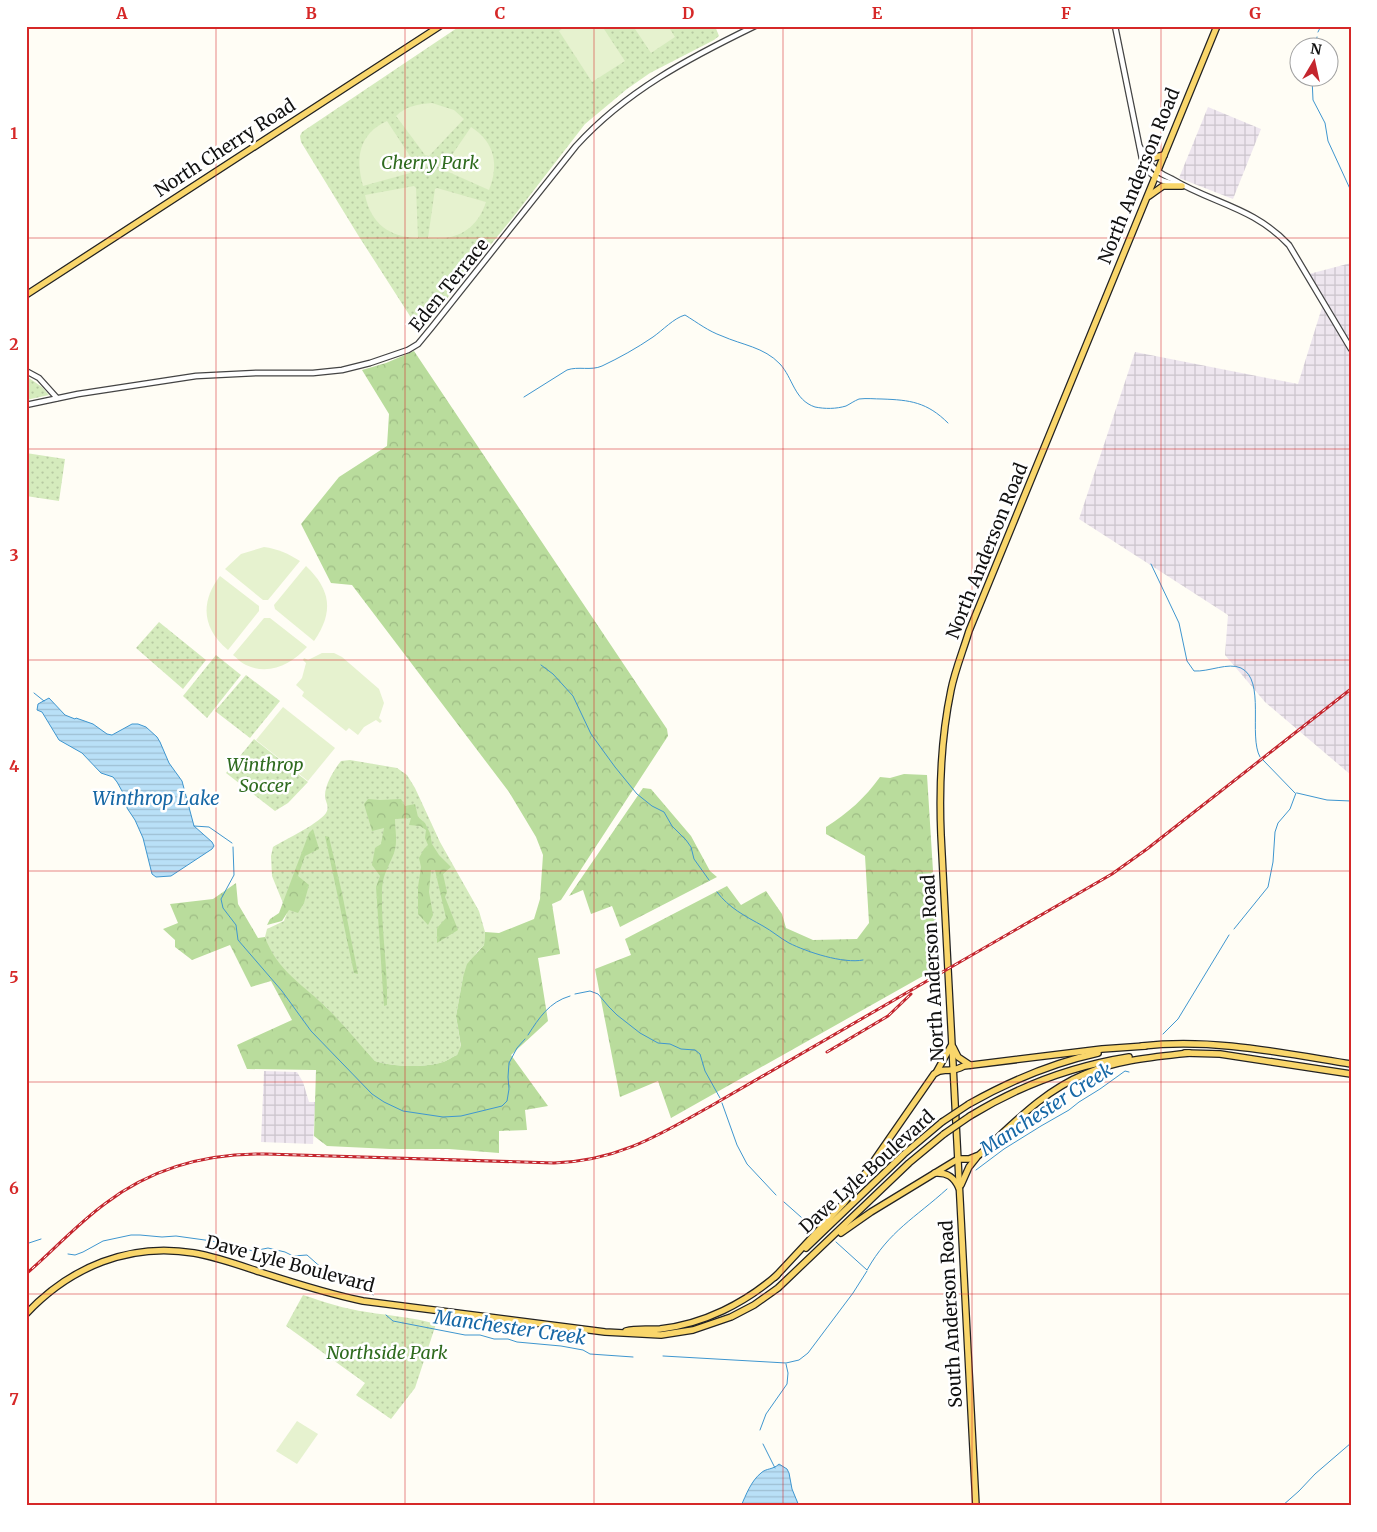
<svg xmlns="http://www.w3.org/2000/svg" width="1377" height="1532" font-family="Merriweather,serif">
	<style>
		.industrial { fill: url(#industrial-grid) }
		.green { fill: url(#green-dots) }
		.forest { fill: url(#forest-crowns) }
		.pitch { fill: #e6f2cf }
		.water { fill: url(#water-rules); stroke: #3f96cf }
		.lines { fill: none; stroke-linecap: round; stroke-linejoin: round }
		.stream { stroke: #3f96cf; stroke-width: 1 }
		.minor-casing { stroke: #444; stroke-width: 7 }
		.major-casing { stroke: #222; stroke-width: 8 }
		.minor { stroke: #fff; stroke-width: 4.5 }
		.major { stroke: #f9d66b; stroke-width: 5.5 }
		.rail-casing { stroke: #c4262e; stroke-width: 3 }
		.rail { stroke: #fff; stroke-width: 1; stroke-dasharray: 4; stroke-linecap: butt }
		.major-bridge-casing { stroke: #222; stroke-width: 8; stroke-linecap: butt }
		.major-bridge { stroke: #f9d66b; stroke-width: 5.5 }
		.grid { fill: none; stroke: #d62828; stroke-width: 1; stroke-opacity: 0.55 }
		.labels { text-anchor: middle; stroke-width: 5; stroke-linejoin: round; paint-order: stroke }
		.street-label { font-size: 18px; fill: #111; stroke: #fff }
		.park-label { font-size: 18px; font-style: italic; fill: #2f6b1f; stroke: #fff }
		.water-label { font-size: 19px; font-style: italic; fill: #1768a6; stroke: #fff }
		.neatline { fill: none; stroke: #d62828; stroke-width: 2 }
		.grid-label { font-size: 16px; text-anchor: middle; font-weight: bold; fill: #d62828 }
	</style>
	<defs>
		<pattern id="industrial-grid" width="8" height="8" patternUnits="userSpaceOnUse" patternTransform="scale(1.25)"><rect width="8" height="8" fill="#eee6ef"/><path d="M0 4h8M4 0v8" fill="none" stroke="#cbc4cc"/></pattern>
		<pattern id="green-dots" width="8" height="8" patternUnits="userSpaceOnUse" patternTransform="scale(1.25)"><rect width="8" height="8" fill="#d5ebbd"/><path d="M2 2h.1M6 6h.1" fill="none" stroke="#b6c8a1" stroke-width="1.8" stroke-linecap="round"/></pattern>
		<pattern id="forest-crowns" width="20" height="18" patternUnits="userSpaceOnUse" patternTransform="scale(1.25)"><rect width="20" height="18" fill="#b9dc9c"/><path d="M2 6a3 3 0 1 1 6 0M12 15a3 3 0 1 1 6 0" fill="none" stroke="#9ebc85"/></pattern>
		<pattern id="water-rules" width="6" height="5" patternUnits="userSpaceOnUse" patternTransform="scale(1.25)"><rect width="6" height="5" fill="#b9e0f7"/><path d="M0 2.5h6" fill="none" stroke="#9ebfd3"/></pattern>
	</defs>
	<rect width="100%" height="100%" fill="#fffdf5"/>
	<g class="industrial">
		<path d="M1208,107l53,22 -28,70 -54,-21z"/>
		<path d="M1351,263v512l-86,-73 -40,-47 3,-40 -149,-96 56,-167 163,32 26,-83 -15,-27z"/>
		<path d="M264,1071l33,1 6,10 6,20h6l-2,42 -52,-2z"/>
	</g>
	<g class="green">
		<path d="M460,26h255l4,10 -5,4 -64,33 -23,16 -42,35 -71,92 -91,112 -6,-1 -59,-92 -57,-93 -1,-6 2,-4z"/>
		<path d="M26,376l16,11 7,8 -23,5z"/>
		<path d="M26,453l39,6 -6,42 -33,-5z"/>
		<path d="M159,622l47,38 -23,29 -47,-41z"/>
		<path d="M216,655l25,20 -34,43 -24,-22z"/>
		<path d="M246,675l34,26 -30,37 -35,-27z"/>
		<path d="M254,739l54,43 -20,21 -13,8 -49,-38z"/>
		<path d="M350,760l47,8 10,7 8,13 25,54 39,69 6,21 -1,13 -7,7 -14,25 -7,39 5,31 -4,8c-5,2 -10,6 -14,7 -19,6 -49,5 -68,-1l-49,-54 -42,-36 -16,-23 -3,-11 2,-8 17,-8 3,-8 -15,-37 -1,-20 2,-9c11,-7 50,-25 54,-36 2,-6 -2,-10 -2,-15 0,-12 9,-26 16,-35z"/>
		<path d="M303,1295c21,7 42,14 64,17 24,4 46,5 69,12l-21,64 -24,31 -35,-24 9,-12 -79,-57z"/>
	</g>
	<g class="forest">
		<path d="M414,351l253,378 1,7 -107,164 -9,4 8,50 -22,4 10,63 -37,34 37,51 -23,4 2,20 -28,1v22l-50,-4h-59l-63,-3 -13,-10 2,-66 -69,-1 -10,-24 55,-25 -21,-39 -20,6 -21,-42 -38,15 -17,-13v-7l-12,-11 15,-6 -8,-19 43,-5 23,-16 2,21 20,34 7,-1c12,34 39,48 63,72 17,17 31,35 47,52 19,6 49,7 68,1 4,-1 9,-5 14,-7l4,-9 -5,-30 7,-39 4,-13 17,-19 1,-13 14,1 35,-14 6,-20 3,-44 -7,-18 -27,-45 -157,-207 -21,-2 -30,-59 38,-47 48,-31 2,-32 -27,-44 24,-7z"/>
		<path d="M904,774l23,1 12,192 -268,151 -13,-37 -38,16 -25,-128 36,-14 -6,-16 102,-53 14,19 25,-14 16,23 4,14 27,12 44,-1 12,-16 -4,-67 -39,-22v-7c22,-14 39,-29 54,-50l10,1z"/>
		<path d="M643,788l8,1 40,47 19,35 7,6 -97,50 -8,-21 -21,8 -8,-24 -14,6z"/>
		<path d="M368,799l12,1 21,-1 4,7 10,-2 3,13 7,6 5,10 2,11 7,11 12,12 -8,7 4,18 -2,5 13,33 -21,13v-15l9,-10 -11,-48h-4l-2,22 4,23 -5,10 -10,-11v-27l3,-20 -2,-9 5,-9 4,-4 -3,-7 1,-8 -6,-4 -11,-1 2,-7 -16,1c0,11 3,23 -1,34 -6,16 -12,22 -12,40 -1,37 6,75 5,112l-3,1 -8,-119 4,-11 -8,-11 3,-17 6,-4 3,-16 -12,3 -8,-27z"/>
		<path d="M313,829l6,20 -14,7 -7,20 11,9 -5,18 -6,10 -9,-3 -7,11 -15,4 3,-6 9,-6 30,-80z"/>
		<path d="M325,836l4,1 13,56 16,81 -4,-1 -3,-14z"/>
	</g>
	<g class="pitch">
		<path d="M566,26h36l23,35 -33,21 -33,-51z"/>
		<path d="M633,26h35l7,11 -24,16z"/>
		<path d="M432,103l22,7 10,9 -35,37 -4,-1 -29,-39c10,-10 22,-12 36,-13z"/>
		<path d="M387,121l27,41 -4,11 -47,13c-8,-29 -4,-52 24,-65z"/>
		<path d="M471,127c24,15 28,38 18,63l-45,-20 -1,-2z"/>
		<path d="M414,186l2,2 2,50c-29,-1 -47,-14 -53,-43z"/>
		<path d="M437,188l49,14c-9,28 -30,39 -58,36l7,-49z"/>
		<path d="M264,547c14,2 23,6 36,14l-32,39h-5l-38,-31 16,-15z"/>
		<path d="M306,566c25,24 28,46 8,75l-39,-32 -1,-4z"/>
		<path d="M220,576l39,30v5l-31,39c-26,-22 -28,-48 -8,-74z"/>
		<path d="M264,618h6l37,29c-15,17 -38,29 -61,18 -5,-2 -9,-7 -13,-10z"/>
		<path d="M322,653h12l8,4 37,32 5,14 -5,15 3,3 -2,2 -4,-3 -12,7 -6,8 -9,-7 -3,3 -44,-35 2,-4 -8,-7 6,-7 4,-15 -3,-3 1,-2 4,2z"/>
		<path d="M283,707l52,41 -27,33 -52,-41z"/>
		<path d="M297,1421l21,13 -21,30 -21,-13z"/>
	</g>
	<g class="water">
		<path d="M49,698l16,17 10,4 1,-1 17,6 14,10 5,1 20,-11h6l8,3 11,10 3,5 9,21 13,18 12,45 18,16 2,4 -2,3 -41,27 -15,1 -4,-3 -9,-36 -8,-18 -8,-12v-8l-10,-18 -4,-5 -12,-4 -19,-20 -23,-13 -17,-28 -5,-2 1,-6z"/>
		<path d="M779,1464l8,5 2,4 3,16 7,17h-58c5,-11 10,-25 20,-33 5,-5 12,-3 18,-9z"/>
	</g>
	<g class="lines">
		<g class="stream">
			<path d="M1318,32l3,-6"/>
			<path d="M1315,48l2,-11"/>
			<path d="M1312,78l1,22 12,23 3,18 23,50"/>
			<path d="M524,397l43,-27c11,-4 24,1 35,-4 17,-8 35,-18 51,-29 10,-7 21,-19 32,-22 13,8 23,16 37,21 20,9 42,11 58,28 13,14 14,36 35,43 10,2 21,2 31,-1 4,-2 8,-5 13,-7 8,-1 16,0 23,0 28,1 45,3 66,24"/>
			<path d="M1151,564l28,59 8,38 7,10c15,1 34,-9 47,-3 25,12 7,68 19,89"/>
			<path d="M541,665l12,9 20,22 18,38 24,33 22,27 15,12 12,6 8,14 14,14 5,7 3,12 15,21"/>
			<path d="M34,693l10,8"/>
			<path d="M1263,760l32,33"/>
			<path d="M1297,793l30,7 24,1"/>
			<path d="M194,826l15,1 23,16"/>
			<path d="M233,847l1,28 -13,24 2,9 13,17 2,15 44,51 29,40 61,63 12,8 19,9 40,6 18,-1 41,-10 5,-5 2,-12 -1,-12 1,-14 8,-15 8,-9"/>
			<path d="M717,892c12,16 28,24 46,34 9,5 17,12 26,17 18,9 54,21 74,17"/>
			<path d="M1234,929l34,-42 5,-25 2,-30 3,-9 12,-14 6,-16"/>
			<path d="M575,994l15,-3 8,3 11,13 8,8 23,18 18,10 12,1 11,5 14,1 5,4 5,17 15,27"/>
			<path d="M1163,1034l15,-15 51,-84"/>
			<path d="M528,1035c11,-17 21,-33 42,-39"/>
			<path d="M722,1103l15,42 10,19 29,31"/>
			<path d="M976,1170l28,-21 37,-23 28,-16 10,-8 21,-13 25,-18 4,1"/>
			<path d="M784,1202l26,23h7"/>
			<path d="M836,1242l31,28c22,-39 48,-52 80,-81"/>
			<path d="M29,1243l12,-4"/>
			<path d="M68,1254l7,1 8,-3 20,-11 28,-6h9l22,2 14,-1 36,5 41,10 15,-3 17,4 8,4 14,-1 17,15 41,13 8,12"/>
			<path d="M386,1315l7,6 72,14h15l14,4h14l9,3 44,4 22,4 7,4 43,3"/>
			<path d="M663,1356l123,7 13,-3 9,-7 45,-60 14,-22"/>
			<path d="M760,1430l6,-16 21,-30 1,-11 -2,-9"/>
			<path d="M763,1444l12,24"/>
			<path d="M1282,1506l17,-15 16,-17 36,-31"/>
		</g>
		<g class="minor-casing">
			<g id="minor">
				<path d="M1115,26l28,138c6,12 18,17 31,20"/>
				<path d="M1140,147c5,7 7,14 13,20 5,6 13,9 19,12 42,25 81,28 117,66l62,104"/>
				<path d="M26,371l13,7 18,20"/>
				<path d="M26,405l52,-11 118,-18 60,-3h57l29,-3 28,-7 38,-13 10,-6 14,-17 144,-181c50,-55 113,-88 179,-120"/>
			</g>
		</g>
		<g class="major-casing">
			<g id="major">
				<path d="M1145,155l7,3 12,-3"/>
				<path d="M1149,196l14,-10h19"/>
				<path d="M26,295l414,-269"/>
				<path d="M1142,1046c70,-8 140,7 209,18"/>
				<path d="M953,1047l5,10 12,8"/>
				<path d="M1185,1053l35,1 131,20"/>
				<path d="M937,1071l14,-25"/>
				<path d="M969,1104c41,-23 83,-41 129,-51"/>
				<path d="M970,1116c49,-30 102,-50 159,-59"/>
				<path d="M935,1173c12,-1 19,4 24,15"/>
				<path d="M961,1185l8,-18 8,-10"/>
				<path d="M841,1233l30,-21 87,-53h11l10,-4c33,-30 64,-64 106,-81 32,-14 69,-17 104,-21"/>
				<path d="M806,1248l98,-94 38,-32"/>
				<path d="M775,1277l68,-73 12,-16 79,-114c7,-5 9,-3 17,-4 4,0 9,-2 13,-4l138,-17 43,-3"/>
				<path d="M26,1314c44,-47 104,-72 168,-61 23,4 45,12 66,19 34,11 68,22 103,29l242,31 56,3 32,-5 38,-13 23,-12 24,-17 131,-125 35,-29"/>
				<path d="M626,1331c11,-3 23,-1 34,-2 44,-5 85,-26 117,-54"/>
				<path d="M976,1506l-35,-671c-2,-48 0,-97 10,-145 4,-20 12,-39 18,-59l248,-605"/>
			</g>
		</g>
		<use href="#minor" class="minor"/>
		<use href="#major" class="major"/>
		<g class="rail-casing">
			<g id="rail">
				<path d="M827,1052l61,-36 23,-22"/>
				<path d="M26,1274c27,-23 51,-50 80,-71 46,-35 102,-50 160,-49l288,9c65,-2 107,-29 162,-60l396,-229 35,-25 204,-160"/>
			</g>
		</g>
		<use href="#rail" class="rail"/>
		<g class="major-bridge-casing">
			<g id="major-bridge">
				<path d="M942,1122l27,-18"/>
				<path d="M944,1134l26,-18"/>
			</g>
		</g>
		<use href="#major-bridge" class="major-bridge"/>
	</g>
	<path class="grid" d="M216,26v1480M405,26v1480M594,26v1480M783,26v1480M972,26v1480M1161,26v1480M26,238h1325M26,449h1325M26,660h1325M26,871h1325M26,1082h1325M26,1294h1325"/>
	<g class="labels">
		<g class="street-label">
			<text transform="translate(225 148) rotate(-33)" y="6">North Cherry Road</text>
			<text transform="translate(1139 176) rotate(-68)" y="6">North Anderson Road</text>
			<text transform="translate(449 285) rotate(-51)" y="6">Eden Terrace</text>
			<text transform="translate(987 551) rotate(-68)" y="6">North Anderson Road</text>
			<text transform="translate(933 968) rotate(-93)" y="6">North Anderson Road</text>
			<text transform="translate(867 1172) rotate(-42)" y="6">Dave Lyle Boulevard</text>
			<text transform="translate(290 1264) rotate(15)" y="6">Dave Lyle Boulevard</text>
			<text transform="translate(951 1314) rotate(-93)" y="6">South Anderson Road</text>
		</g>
		<g class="park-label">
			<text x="430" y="169">Cherry Park</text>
			<text x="265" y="771">Winthrop<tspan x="265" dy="21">Soccer</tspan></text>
			<text x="387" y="1359">Northside Park</text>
		</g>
		<g class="water-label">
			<text x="156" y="805">Winthrop Lake</text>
			<text transform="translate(1046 1109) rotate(-33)" y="7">Manchester Creek</text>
			<text transform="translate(510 1327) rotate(8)" y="7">Manchester Creek</text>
		</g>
	</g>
	<rect width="1377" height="1532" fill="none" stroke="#ffffff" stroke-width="55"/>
	<g transform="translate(1314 62) rotate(9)"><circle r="24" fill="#ffffff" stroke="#a0a0a0"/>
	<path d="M0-4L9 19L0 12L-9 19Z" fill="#c4262e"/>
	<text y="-8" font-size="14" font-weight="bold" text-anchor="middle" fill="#111111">N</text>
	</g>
	<rect x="28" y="28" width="1322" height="1476" class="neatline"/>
	<g class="grid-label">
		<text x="122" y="19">A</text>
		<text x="311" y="19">B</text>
		<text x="500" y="19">C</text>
		<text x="688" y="19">D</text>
		<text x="877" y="19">E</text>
		<text x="1066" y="19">F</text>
		<text x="1255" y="19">G</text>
		<text x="14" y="139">1</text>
		<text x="14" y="350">2</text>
		<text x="14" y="561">3</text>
		<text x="14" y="772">4</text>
		<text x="14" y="983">5</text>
		<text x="14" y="1194">6</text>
		<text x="14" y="1405">7</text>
	</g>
</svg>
